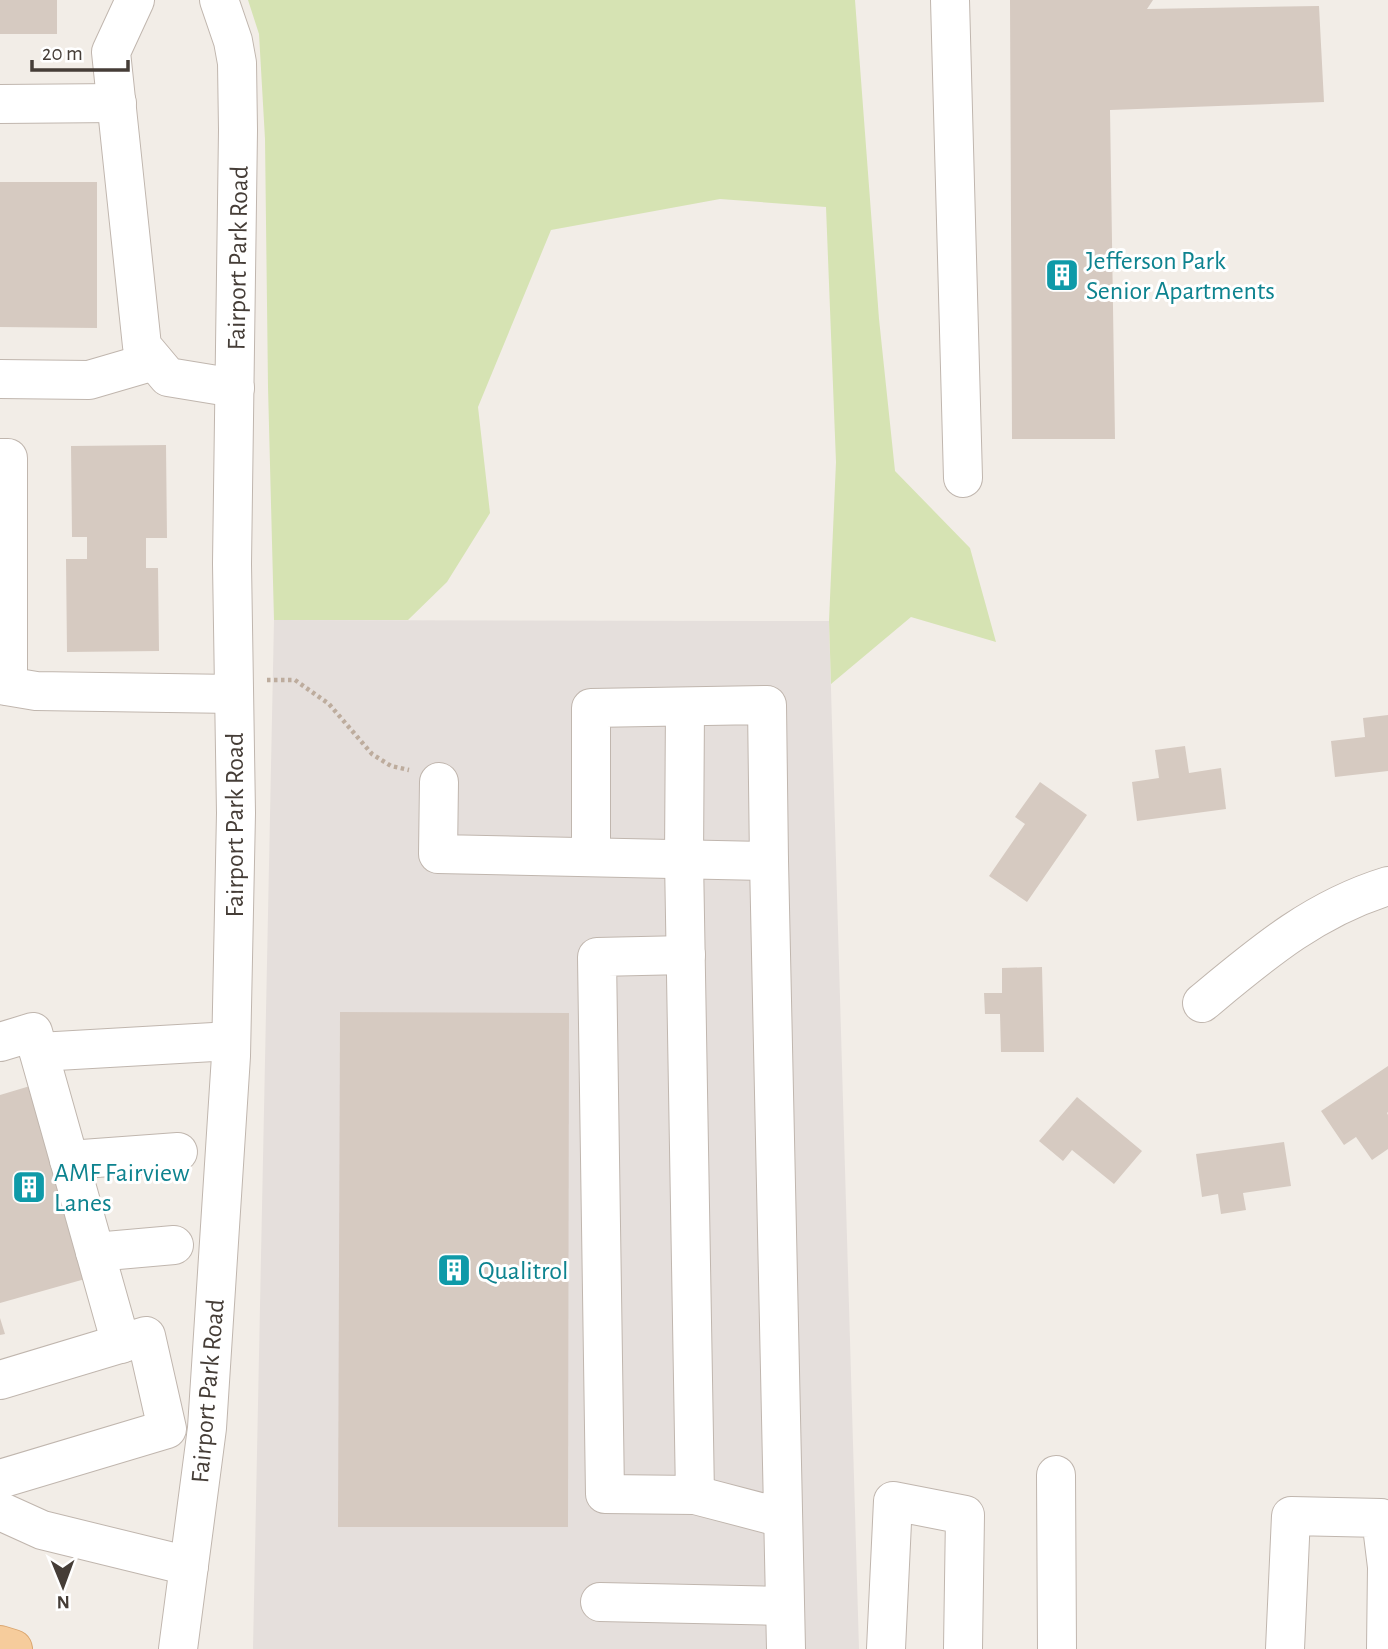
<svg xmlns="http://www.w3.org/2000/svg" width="1388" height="1649" font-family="'Alegreya Sans',sans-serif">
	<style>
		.industrial { fill: #e5dfdc }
		.green { fill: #d6e3b3 }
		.building { fill: #d6cac1 }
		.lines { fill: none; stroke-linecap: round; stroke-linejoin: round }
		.minor-casing { stroke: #c0b6ae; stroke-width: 40 }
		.major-casing { stroke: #daa56e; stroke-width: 40 }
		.path { stroke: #bdac9d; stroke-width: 4.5; stroke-dasharray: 3.5 3.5; stroke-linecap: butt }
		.minor { stroke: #fff; stroke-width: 38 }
		.major { stroke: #f6cc9c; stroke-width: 38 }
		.labels { text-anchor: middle; stroke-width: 6; stroke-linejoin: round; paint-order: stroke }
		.street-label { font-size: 26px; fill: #453d37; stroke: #fff }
		.culture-label { font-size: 26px; fill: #0d838f; stroke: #fff; text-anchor: start }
	</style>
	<rect width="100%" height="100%" fill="#f2ede7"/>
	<path class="industrial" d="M274,620l555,1 30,1028h-606z"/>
	<path class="green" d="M248,0h607l24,319 16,152 75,77 26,94 -85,-25 -80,67 -2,-63 7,-159 -10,-255 -106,-8 -169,31 -73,177 12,106 -43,69 -39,38h-134l-6,-233 -3,-248 -6,-105z"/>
	<g class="building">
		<rect x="0" y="0" width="57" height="34"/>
		<path d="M1010,0h143l-6,9 172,-3 5,96 -214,8 5,329h-103z"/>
		<path d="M0,182h97v146l-97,-1z"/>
		<path d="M166,445l1,93h-21v30h12l1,83 -92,1 -1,-93h21v-22h-15l-1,-91z"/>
		<path d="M1388,715v56l-53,6 -4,-36 34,-4 -2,-19z"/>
		<path d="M1185,746l4,27 32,-5 5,41 -89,12 -5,-39 27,-4 -4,-28z"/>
		<path d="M1040,782l47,33 -60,87 -38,-26 36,-52 -10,-7z"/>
		<path d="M1042,967l2,85h-43l-1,-38h-15l-1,-21h18v-25z"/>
		<path d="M340,1012l229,1 -1,514h-230z"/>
		<path d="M1388,1066v46l-1,1 1,2v34l-16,11 -16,-23 -12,8 -23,-34z"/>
		<path d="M30,1086l55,193 -85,24v-208z"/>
		<path d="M1077,1097l65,54 -28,33 -42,-34 -9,11 -24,-20z"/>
		<path d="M1284,1142l7,44 -48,7 3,17 -25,4 -3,-20 -16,3 -6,-43z"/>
		<path d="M0,1318l5,16 -5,1z"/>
	</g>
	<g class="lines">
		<g class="minor-casing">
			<g id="minor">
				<path d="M135,0l-24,52 31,294 26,31 67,11"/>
				<path d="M950,0l13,478"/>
				<path d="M0,104l117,-1"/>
				<path d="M0,379l89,1 65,-19"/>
				<path d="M0,458h8v228"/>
				<path d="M0,685l36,6 198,3"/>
				<path d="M685,707l-1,152 11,636"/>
				<path d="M439,782l-1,72 331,7 17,788"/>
				<path d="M591,857v-149l176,-3 2,156"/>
				<path d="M686,955l-89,2 8,537 90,1 88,23"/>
				<path d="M1202,1003c59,-49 111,-94 186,-117"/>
				<path d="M0,1042l33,-10 88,312"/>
				<path d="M39,1052l192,-11"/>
				<path d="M69,1160l109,-8"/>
				<path d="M95,1252l79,-7"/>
				<path d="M0,1380l146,-44 21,93 -167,50"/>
				<path d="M1056,1475l1,174"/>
				<path d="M0,1511l42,19 147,36"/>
				<path d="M600,1602l185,4"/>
				<path d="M178,1649l29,-221 24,-372 5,-243 -4,-249 6,-434 -1,-67 -4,-22 -14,-41"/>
				<path d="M886,1649l7,-148 72,14 -2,134"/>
				<path d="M1285,1649l6,-133 90,2 6,49 -1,82"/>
			</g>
		</g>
		<g class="major-casing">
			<path id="major" d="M0,1645l13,4"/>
		</g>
		<path class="path" d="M267,680h28l34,24 43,50 19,12 18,4"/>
		<use href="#minor" class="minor"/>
		<use href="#major" class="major"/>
	</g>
	<defs>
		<g id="building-square" transform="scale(1.75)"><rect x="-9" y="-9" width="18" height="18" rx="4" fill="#0f9aa8" stroke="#fff"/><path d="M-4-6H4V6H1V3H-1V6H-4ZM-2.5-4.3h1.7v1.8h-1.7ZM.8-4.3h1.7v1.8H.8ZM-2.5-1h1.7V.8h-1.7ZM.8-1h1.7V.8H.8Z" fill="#fff"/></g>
	</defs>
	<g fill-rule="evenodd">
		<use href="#building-square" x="1062" y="275"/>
		<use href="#building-square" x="29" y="1187"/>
		<use href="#building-square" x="454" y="1270"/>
	</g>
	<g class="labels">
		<g class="street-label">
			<text transform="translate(237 258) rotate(-89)" y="9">Fairport Park Road</text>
			<text transform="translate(234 825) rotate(-90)" y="9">Fairport Park Road</text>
			<text transform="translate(207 1391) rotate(-85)" y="9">Fairport Park Road</text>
		</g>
		<g class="culture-label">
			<text x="1086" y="269">Jefferson Park<tspan x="1086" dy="30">Senior Apartments</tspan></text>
			<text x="54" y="1181">AMF Fairview<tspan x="54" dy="30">Lanes</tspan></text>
			<text x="478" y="1279">Qualitrol</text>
		</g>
	</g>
	<g transform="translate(63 1586) rotate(179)" stroke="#ffffff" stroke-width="5" paint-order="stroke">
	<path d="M0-5L12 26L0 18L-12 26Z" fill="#453d37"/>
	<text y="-10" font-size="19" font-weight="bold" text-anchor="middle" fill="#453d37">N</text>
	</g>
	<path d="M32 60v10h96v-10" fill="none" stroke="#453d37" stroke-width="3.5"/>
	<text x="42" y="60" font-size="21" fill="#453d37" stroke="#ffffff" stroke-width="5" paint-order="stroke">20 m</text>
</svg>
